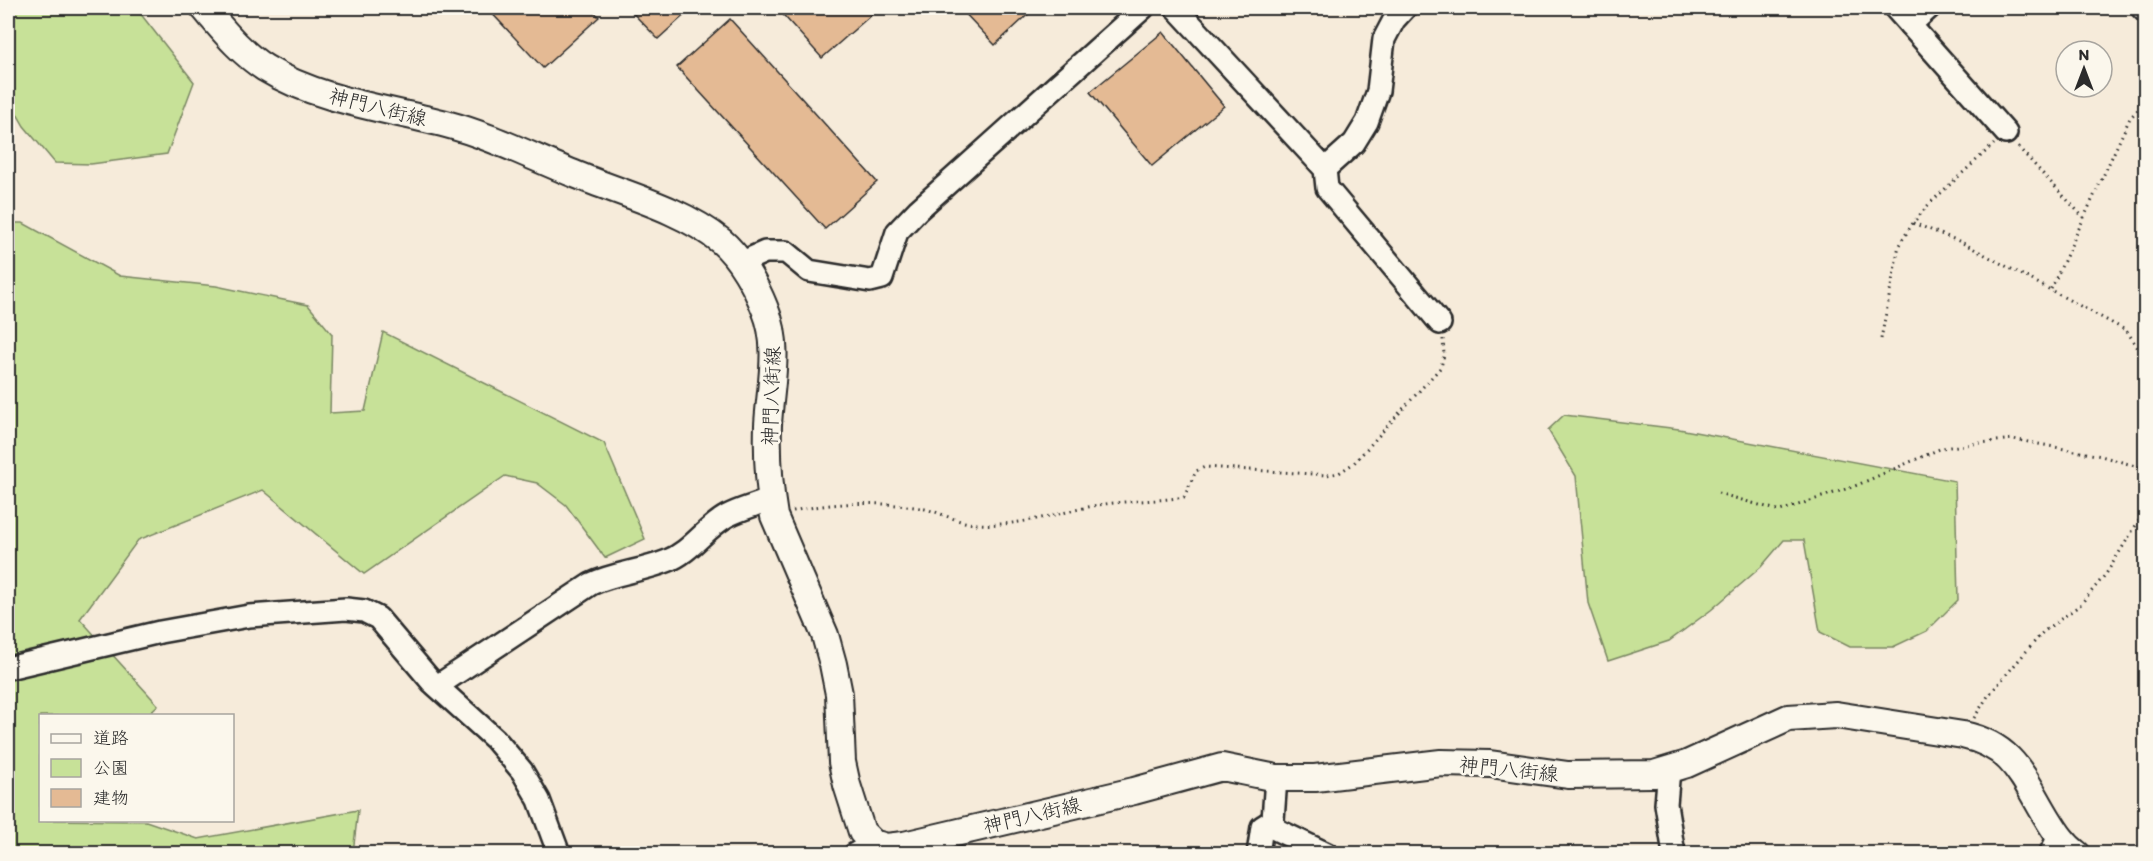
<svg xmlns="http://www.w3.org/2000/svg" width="2153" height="861" font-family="Itim,'Klee One',sans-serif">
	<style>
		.green { fill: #c7e198; stroke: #798662; stroke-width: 1.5 }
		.building { fill: #e4ba94; stroke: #2b2b2b; stroke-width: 1.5 }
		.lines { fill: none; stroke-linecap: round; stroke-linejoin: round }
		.minor-casing { stroke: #2b2b2b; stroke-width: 26 }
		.major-casing { stroke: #2b2b2b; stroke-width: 30 }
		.path { stroke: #2b2b2b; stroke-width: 3; stroke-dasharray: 1.5 4.5; stroke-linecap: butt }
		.minor { stroke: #fbf7ec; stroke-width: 21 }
		.major { stroke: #fbf7ec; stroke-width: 26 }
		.labels { text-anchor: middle; stroke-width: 5; stroke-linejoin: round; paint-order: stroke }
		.street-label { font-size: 20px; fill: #2b2b2b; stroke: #fbf7ec }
	</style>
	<rect width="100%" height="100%" fill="#f6ebda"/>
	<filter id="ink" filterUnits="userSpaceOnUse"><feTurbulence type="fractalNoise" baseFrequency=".0167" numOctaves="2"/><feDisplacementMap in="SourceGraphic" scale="12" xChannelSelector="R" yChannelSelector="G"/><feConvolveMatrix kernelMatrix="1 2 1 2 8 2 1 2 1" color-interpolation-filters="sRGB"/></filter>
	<g filter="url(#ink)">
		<g class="green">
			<path d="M8,8h128l58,74 -27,72 -76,10 -36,-1 -31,-37 -16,-28z"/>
			<path d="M8,223h15l97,53 96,10 92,19 24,29 -2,79 35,-2 18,-79 221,111 41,96 -40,19 -39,-53 -29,-22 -32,-7 -141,98 -101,-84 -125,50 -58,79 78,86 -11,10 -107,1v104l106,1 52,18 160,-29 -5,43h-345v-38l5,-7 -5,-20z"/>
			<path d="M1564,415l115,14 276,52 3,119 -31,31 -34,16h-43l-30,-15 -16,-92h-20l-23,27 -50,43 -42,31 -61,20 -20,-58 -12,-127 -28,-46z"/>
		</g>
		<g class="building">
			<path d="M487,8h104l8,9 -56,51z"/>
			<path d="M628,8h64l-34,31z"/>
			<path d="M777,8h102l-57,50z"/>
			<path d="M960,8h75l-40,37z"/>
			<path d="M730,19l147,163 -52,47 -148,-162z"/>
			<path d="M1163,32l61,74 -72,60 -62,-74z"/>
		</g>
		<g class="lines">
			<g class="minor-casing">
				<g id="minor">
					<path d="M1176,8l149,161 2,19 113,135"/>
					<path d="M1895,8l111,125"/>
					<path d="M2142,8l4,4"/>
					<path d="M1910,25l19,-17"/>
					<path d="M1325,169l29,-26 13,-21 11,-31 6,-52 10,-19 11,-12"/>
					<path d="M740,263l25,-11h21l23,19 61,10 12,-3 15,-46 21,-22 225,-202"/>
					<path d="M8,668l152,-36 89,-16 97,-7 18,2 14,7 54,64 63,57 27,32 17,29 20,54"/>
					<path d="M437,686l154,-102c24,-11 51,-13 76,-23 24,-9 38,-33 60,-45 13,-7 30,-11 44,-17"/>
					<path d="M1669,769l-3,35 8,50"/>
					<path d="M1276,778l-3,42 2,9 52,25"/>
					<path d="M855,854l18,-11"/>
					<path d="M1258,854l4,-27 11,-7"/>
					<path d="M2050,854l9,-17"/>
				</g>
			</g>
			<g class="major-casing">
				<path id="major" d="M204,8c19,22 36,44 61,60 52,32 122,41 181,56 46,12 88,34 131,51 46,19 105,34 144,66 19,16 35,45 44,68 16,38 5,77 3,116 -1,30 1,61 6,91l51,119 8,29 6,30 3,68 5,23 15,47 11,11 13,4 18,-2 230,-54 88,-24 54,11h39l126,-15 49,1 78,11 86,-1 33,-10 101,-46 48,-3 127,20c51,11 60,43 85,84 8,13 16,26 29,35"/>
			</g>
			<g class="path">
				<path d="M2018,147l66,71"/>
				<path d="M1913,223l48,19 166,89 19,30"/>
				<path d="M2051,289l79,-171 16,-17"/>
				<path d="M1881,339l18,-94 14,-22 17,-20 64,-59"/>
				<path d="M1718,493l62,18 75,-25 87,-38 71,-9 88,17 45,13"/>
				<path d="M793,511c41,-9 85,-10 127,-3 19,3 37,15 57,16 41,3 77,-10 116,-18 30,-6 61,-4 91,-9l12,-26 9,-4 122,8 12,-2 15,-10 87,-96 3,-12 -1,-16"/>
				<path d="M1974,718l14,-22 55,-64 37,-27 26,-31 40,-65"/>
			</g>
			<use href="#minor" class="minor"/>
			<use href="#major" class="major"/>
		</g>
	</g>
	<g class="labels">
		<g class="street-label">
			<text transform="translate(378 107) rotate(14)" y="7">神門八街線</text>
			<text transform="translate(771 396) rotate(-88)" y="7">神門八街線</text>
			<text transform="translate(1509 769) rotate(6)" y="7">神門八街線</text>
			<text transform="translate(1032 815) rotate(-13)" y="7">神門八街線</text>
		</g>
	</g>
	<rect width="2153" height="861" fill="none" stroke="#fbf7ec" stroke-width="30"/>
	<rect x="15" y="15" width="2123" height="831" fill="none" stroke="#2b2b2b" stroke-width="2" filter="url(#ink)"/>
	<rect x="39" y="714" width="195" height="108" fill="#fbf7ec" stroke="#a8a59f" stroke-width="1.5"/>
	<rect x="51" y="734" width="30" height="9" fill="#fbf7ec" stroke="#a8a59f" stroke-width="1.5"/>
	<text x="93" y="744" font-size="18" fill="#2b2b2b">道路</text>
	<rect x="51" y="759" width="30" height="18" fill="#c7e198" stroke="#a8a59f" stroke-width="1.5"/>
	<text x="93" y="774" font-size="18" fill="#2b2b2b">公園</text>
	<rect x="51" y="789" width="30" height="18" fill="#e4ba94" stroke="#a8a59f" stroke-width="1.5"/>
	<text x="93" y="804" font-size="18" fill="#2b2b2b">建物</text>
	<g transform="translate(2084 69)"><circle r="28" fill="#fbf7ec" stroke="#a8a59f" stroke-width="1.5"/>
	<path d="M0-4.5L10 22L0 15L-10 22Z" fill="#2b2b2b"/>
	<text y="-9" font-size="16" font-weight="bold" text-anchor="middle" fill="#2b2b2b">N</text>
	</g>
</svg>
